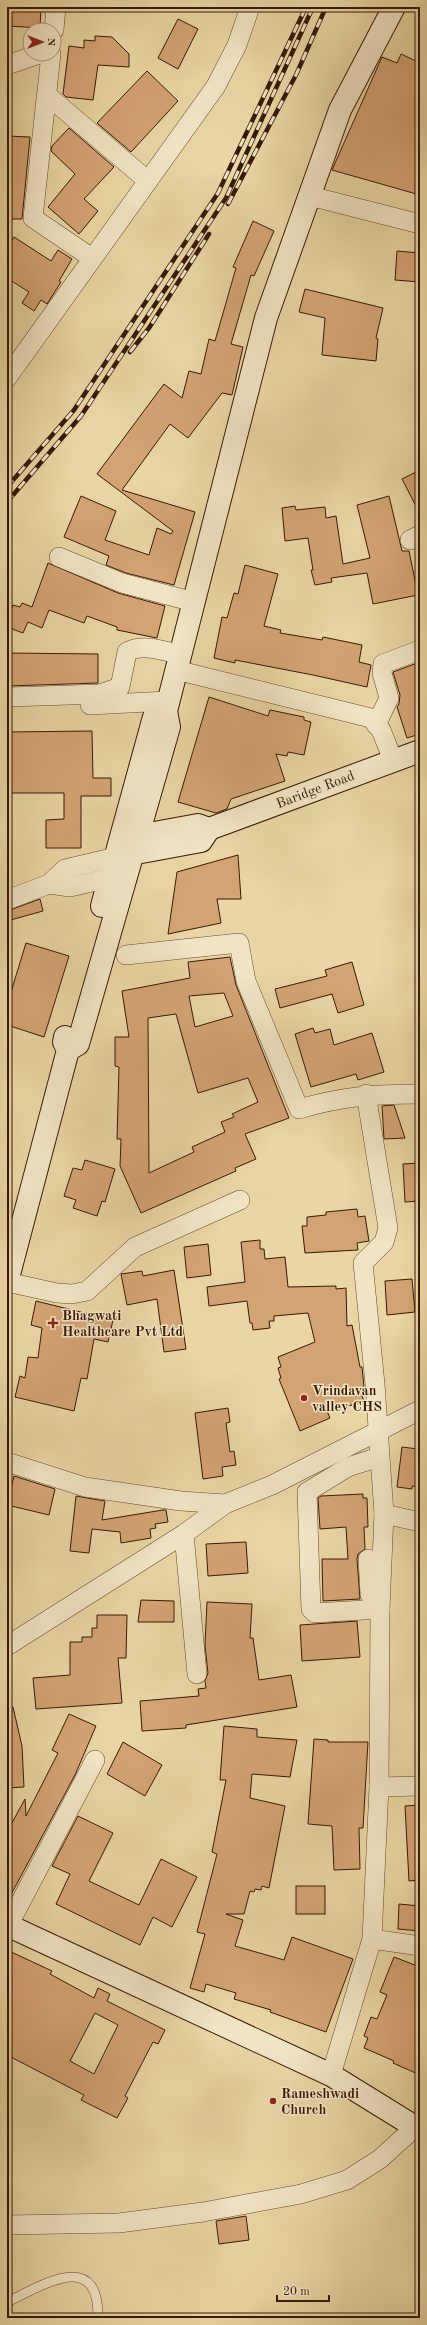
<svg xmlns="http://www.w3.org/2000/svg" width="427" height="2325" font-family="'Old Standard TT',serif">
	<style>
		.building { fill: #d4a374; stroke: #371903; fill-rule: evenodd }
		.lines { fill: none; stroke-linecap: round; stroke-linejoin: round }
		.lane-casing { stroke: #64482b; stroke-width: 10 }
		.street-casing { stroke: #64482b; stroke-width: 20 }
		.secondary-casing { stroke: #371903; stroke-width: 24 }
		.lane { stroke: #f1e4c4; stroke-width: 9 }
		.street { stroke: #f1e4c4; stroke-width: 19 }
		.secondary { stroke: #f1e4c4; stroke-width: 22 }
		.rail-casing { stroke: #371903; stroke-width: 4.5 }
		.rail { stroke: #f1e4c4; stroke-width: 3; stroke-dasharray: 9; stroke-linecap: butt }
		.poi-dot { fill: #8f2418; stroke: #f1e4c4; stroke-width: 1.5 }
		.labels { text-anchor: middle; stroke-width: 3; stroke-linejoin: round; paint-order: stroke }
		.street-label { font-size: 14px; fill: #371903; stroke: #f1e4c4 }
		.poi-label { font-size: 14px; font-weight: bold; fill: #371903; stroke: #f1e4c4; text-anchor: start }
	</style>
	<rect width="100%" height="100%" fill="#e9d6a4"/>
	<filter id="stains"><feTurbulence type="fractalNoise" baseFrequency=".005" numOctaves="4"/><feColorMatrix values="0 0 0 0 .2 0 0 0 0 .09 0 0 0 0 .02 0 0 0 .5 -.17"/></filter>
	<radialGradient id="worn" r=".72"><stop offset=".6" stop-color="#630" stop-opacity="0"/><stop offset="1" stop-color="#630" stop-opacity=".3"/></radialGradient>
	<g class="building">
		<path d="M9,7h32l-1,21 -32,-2z"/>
		<path d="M178,19l20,10 -20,40 -20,-11z"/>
		<path d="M95,36l17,1 17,17v13l-31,-2 -5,35 -27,-3 -3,-3 6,-48 15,2v-8l11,1z"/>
		<path d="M401,54l19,9v132l-88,-25 50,-113 15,6z"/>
		<path d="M147,71l31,30 -47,51 -34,-29z"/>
		<path d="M69,128l45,39 -30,32 14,12 -19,23 -31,-27 27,-33 -24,-23 1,-5z"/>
		<path d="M7,136l23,1 -8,82h-15z"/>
		<path d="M253,221l21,10 -20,45 -3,-1 -20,69 12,3 -11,48 -10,-2 -34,45 -18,-14 -48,66 73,22 -21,73 -48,-12 -20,-8 3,-9 -45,-19 17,-41 35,15 -11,29 44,15 8,-27 14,6 2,-3 -76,-57 67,-90 18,14 7,-27 12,3 8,-35 6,2 21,-73 -3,-1z"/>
		<path d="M14,237l37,24 7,-11 14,9 -13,22 2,1 -14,22 -6,-4 -7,11 -12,-8 7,-11 -22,-14v-30z"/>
		<path d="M397,251l23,2v29l-25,-2z"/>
		<path d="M305,289l78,19 -7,30 2,1 -2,22 -54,-6 3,-37 -26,-6z"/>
		<path d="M420,470v44l-18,-35z"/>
		<path d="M389,496l13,55h7l9,44 -45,9 -6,-31 -36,5 1,4 -17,3 -4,-15h2l-5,-32 -23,3 -3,-33 13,-2 1,4 29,-3 1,11 10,-2 7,48 27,-6 -13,-53z"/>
		<path d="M48,563l70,30 47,13 -8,32 -40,-8v-3l-30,-11 -3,7 -35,-13 -7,18 -14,-6 -5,11 -16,-6v-8l6,-14 7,2 2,-4 10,4z"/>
		<path d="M245,565l33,9 -14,52 17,4 -1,3 42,7 1,-3 39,8 -3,17 12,3 -4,22 -54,-12 -78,-15v3l-21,-5 8,-41 5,1 7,-25 4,1z"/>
		<path d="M7,653l91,1v29l-91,3z"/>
		<path d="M420,662v72l-13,4 -10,-31 2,-3 1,-9 -7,-23z"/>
		<path d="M209,697l59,19 2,-6 34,7v3l7,2 -7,33 -16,-3 -1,4 -11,-2 9,27 -54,18 -4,10 -11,4 -38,-11z"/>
		<path d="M92,731l1,47h18v18h-30v52h-35v-28l18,-1v-26h-57v-61z"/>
		<path d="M238,855l3,44h-24l4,24 -53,11 9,-62z"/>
		<path d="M40,899l3,12 -36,10v-10z"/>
		<path d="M26,943l43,13 -25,81 -37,-12v-20z"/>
		<path d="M230,957l6,28 53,133 -44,16 11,25 -21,9 1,3 -95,42 -21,-47 1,-27h-4l2,-72 -4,-1v-29h14l-7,-46 68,-13 -2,-16zM224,993l9,23 -38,11 -6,-31zM176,1014l22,79 50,-15 10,24 -26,12 2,3 -13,5 4,10 -33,15 2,5 -45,21 -1,-155z"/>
		<path d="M352,962l12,43 -26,8 -6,-19 -52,14 -5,-19 52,-13 -2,-6z"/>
		<path d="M313,1028l2,5 15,-4 4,16 38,-12 12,39 -26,8 -2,-6 -45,13 -16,-53z"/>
		<path d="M394,1105l11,33 -21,1 -2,-33z"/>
		<path d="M85,1160l30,9 -10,33 -3,-1 -5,15 -24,-8 3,-8 -12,-4 9,-28 9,2z"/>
		<path d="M420,1163v38l-15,1 -2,-38z"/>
		<path d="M357,1209l1,8 7,-1 4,25 -12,2 1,7 -53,3 -3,-27h5v-9l19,-2v-3z"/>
		<path d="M260,1240v9h4l1,10 20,-2 3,30 48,-1v3l10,-1 1,38 5,-1 8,42h2l2,20 -4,1 4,14 -37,9 3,7 -30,13 -21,-52 2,-1 -3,-10 3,-1 -3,-10 37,-15 -7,-29 -34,3v5h-5l1,7 -17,2 -1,-7h-2l-3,-22 -38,5 -2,-19 38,-5 -4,-40z"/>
		<path d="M208,1244l3,31 -24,3 -3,-31z"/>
		<path d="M174,1270l12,79 -22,3 -7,-53 -30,6 -6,-31 21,-3 1,5z"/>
		<path d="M412,1279l3,33 -28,3 -2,-34z"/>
		<path d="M36,1301l77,19 -5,22 -14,-3 -7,40 -6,-1 -7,33 -59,-14 5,-21 5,2 3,-21 10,1 4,-30 -11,-3z"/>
		<path d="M228,1408l2,14 -4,1 4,29 4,-1 2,14 -14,2 1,9 -20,3 -8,-66z"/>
		<path d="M402,1447l16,2 2,38 -8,-1v3l-15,-2z"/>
		<path d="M14,1476l41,13 -6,26 -42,-10z"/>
		<path d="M363,1494v4h4l1,29h-4l1,22 -7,5 -1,5 3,40 -37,2 -1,-42h26l-2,-32 -26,2 -2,-31 3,-2z"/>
		<path d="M76,1496l29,5 -3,19 61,-10h3l2,12 -13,2 1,4 -6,1 1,9 -30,5 -1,-11 -28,-3 -3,24 -19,-2z"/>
		<path d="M246,1542l2,31 -40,3 -2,-32z"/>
		<path d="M141,1600l33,1v21h-36z"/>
		<path d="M207,1602l45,2 -2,34h3l6,42 32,-5 6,32 -111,18v3l-44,3 -2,-30 59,-5 -1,-7 8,-1 -1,-7 3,-8 -3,-28z"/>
		<path d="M97,1615h30l-1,43h-8l4,45 -86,6 -3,-31 37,-3v-33h12v-5h10v-9h5z"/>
		<path d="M357,1621l3,36 -58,4 -2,-36z"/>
		<path d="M13,1707l9,39 2,41 -17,1v-80z"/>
		<path d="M69,1714l27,12 -21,49 -68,127v-70l18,-33 1,17 32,-63 -6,-3z"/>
		<path d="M224,1726l33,3v8l40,3 -7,37 -38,-3 -2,24 35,8 -16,82 -7,-2 -1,4 -6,-1 -1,3 -4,-1 -6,23h-18l17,6 -8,26 49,14 8,-23 61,22 -27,73 -56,-20 1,-2 -37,-11 2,-6 -30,-9 -2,8 -14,-4 15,-54 -8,-2 20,-78 -5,-2 14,-72h-6z"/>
		<path d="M314,1739l14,1v2h40l-5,86h-4l1,41 -26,1 -2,-44 -24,-2z"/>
		<path d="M123,1742l39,23 -17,31 -38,-22z"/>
		<path d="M420,1805v75l-11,1 -4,-75z"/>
		<path d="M78,1816l35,17 -24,48 50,24 22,-46 36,18 -25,50 -19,-10 -13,28 -84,-41 14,-30 -18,-8z"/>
		<rect x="296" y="1886" width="29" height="28"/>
		<path d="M399,1904l21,2v25l-22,-2z"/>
		<path d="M7,1950l45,21 -2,3 44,24 4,-10 12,6 -3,7 58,29 -7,14 -5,-2 -28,54 3,2 -11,20 -36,-18 3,-5 -77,-40zM95,2013l23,12 -24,49 -24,-13z"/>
		<path d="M394,1957l26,10v108l-27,-12 1,-2 -30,-13 4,-10 -4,-2 7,-19 6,2 10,-24 -7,-3z"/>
		<path d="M246,2216l3,24 -30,4 -3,-23z"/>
	</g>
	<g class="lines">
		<g class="lane-casing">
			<path id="lane" d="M7,2302c36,-17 92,-54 91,16"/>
		</g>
		<g class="street-casing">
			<g id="street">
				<path d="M54,30l2,-23"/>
				<path d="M51,54l-18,164 59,40"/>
				<path d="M7,65l32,-11"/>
				<path d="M47,95l101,86"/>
				<path d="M310,196l110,28"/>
				<path d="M7,378l209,-292 21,-41 13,-38"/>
				<path d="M410,540l10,-5"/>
				<path d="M59,557l63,26 72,19"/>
				<path d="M176,670l195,48 10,12 12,30"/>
				<path d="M8,697l92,-3 20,-7 7,-35c17,-9 35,-1 53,2"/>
				<path d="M90,705l78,-4"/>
				<path d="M376,725l13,-27 -7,-25 1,-9 37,-14"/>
				<path d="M49,884l21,3 52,-12"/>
				<path d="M7,900l42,-16 16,-15 51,-12"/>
				<path d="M126,955l113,-12 7,38 53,128c45,-13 75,-15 121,-15"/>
				<path d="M7,1282l50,11 15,1 15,-3 48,-44 105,-47"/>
				<path d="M379,1457l-31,10 -41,25 4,117 4,4 65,-4"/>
				<path d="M7,1462l78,25 96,14 44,3"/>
				<path d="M384,1514l36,8"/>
				<path d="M184,1534l13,140"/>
				<path d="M368,1559l2,36"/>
				<path d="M7,1646l177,-112 41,-30 47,-19 148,-75"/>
				<path d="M379,1787l41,-1"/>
				<path d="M8,1926l87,-166"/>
				<path d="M372,1939l48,7"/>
				<path d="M331,2075l41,-136 7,-152 1,-178 4,-95 -9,-130 -12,-121 21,-21 4,-14 -22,-134"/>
				<path d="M7,2225l112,-2 84,-11 98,-18 46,-14 33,-21 34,-31"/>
			</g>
		</g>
		<g class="secondary-casing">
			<g id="secondary">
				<path d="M209,829l211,-78"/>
				<path d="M127,838l71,-13 11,4"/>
				<path d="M120,856l81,-15 8,-12"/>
				<path d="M102,906l52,-189 12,-6"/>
				<path d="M68,1050l10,-6 91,-317 -3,-16 100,-393 74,-208 54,-103"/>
				<path d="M7,1282l61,-232 -4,-8 1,-5"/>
				<path d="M7,1925l324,150 89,55"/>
			</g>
		</g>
		<use href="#lane" class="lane"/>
		<use href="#street" class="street"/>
		<use href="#secondary" class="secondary"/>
		<g class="rail-casing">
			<g id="rail">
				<path d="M228,204l68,-129 30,-68"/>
				<path d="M130,352l19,-24 60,-94"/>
				<path d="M7,487l67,-77 144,-217 88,-186"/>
				<path d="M7,502l74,-86 145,-218 87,-191"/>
			</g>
		</g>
		<use href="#rail" class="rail"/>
	</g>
	<g class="poi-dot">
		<path d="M51 1317h4v4h4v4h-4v4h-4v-4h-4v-4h4z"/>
		<circle cx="304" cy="1398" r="4"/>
		<circle cx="273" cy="2101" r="4"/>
	</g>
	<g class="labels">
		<g class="street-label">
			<text transform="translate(315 789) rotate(-21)" y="5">Baridge Road</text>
		</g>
		<g class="poi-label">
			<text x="62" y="1320">Bhagwati<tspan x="62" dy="16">Healthcare Pvt Ltd</tspan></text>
			<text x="312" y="1395">Vrindavan<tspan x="312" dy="16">valley CHS</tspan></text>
			<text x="281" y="2098">Rameshwadi<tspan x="281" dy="16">Church</tspan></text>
		</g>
	</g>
	<rect width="427" height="2325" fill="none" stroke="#e9d6a4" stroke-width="24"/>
	<rect x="8" y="8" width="411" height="2309" fill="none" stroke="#371903" stroke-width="2"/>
	<rect x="12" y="12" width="403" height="2301" fill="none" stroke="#371903"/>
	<g transform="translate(42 42) rotate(90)"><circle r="19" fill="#f1e4c4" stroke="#a79377"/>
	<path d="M0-3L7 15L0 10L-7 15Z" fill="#8f2418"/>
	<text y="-6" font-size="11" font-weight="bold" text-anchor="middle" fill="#371903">N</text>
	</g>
	<path d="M277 2295v6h52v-6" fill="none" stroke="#371903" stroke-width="2"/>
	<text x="283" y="2295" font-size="12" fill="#371903" stroke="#f1e4c4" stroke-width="3" paint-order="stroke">20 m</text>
	<rect width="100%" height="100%" filter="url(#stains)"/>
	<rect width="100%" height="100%" fill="url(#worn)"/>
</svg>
